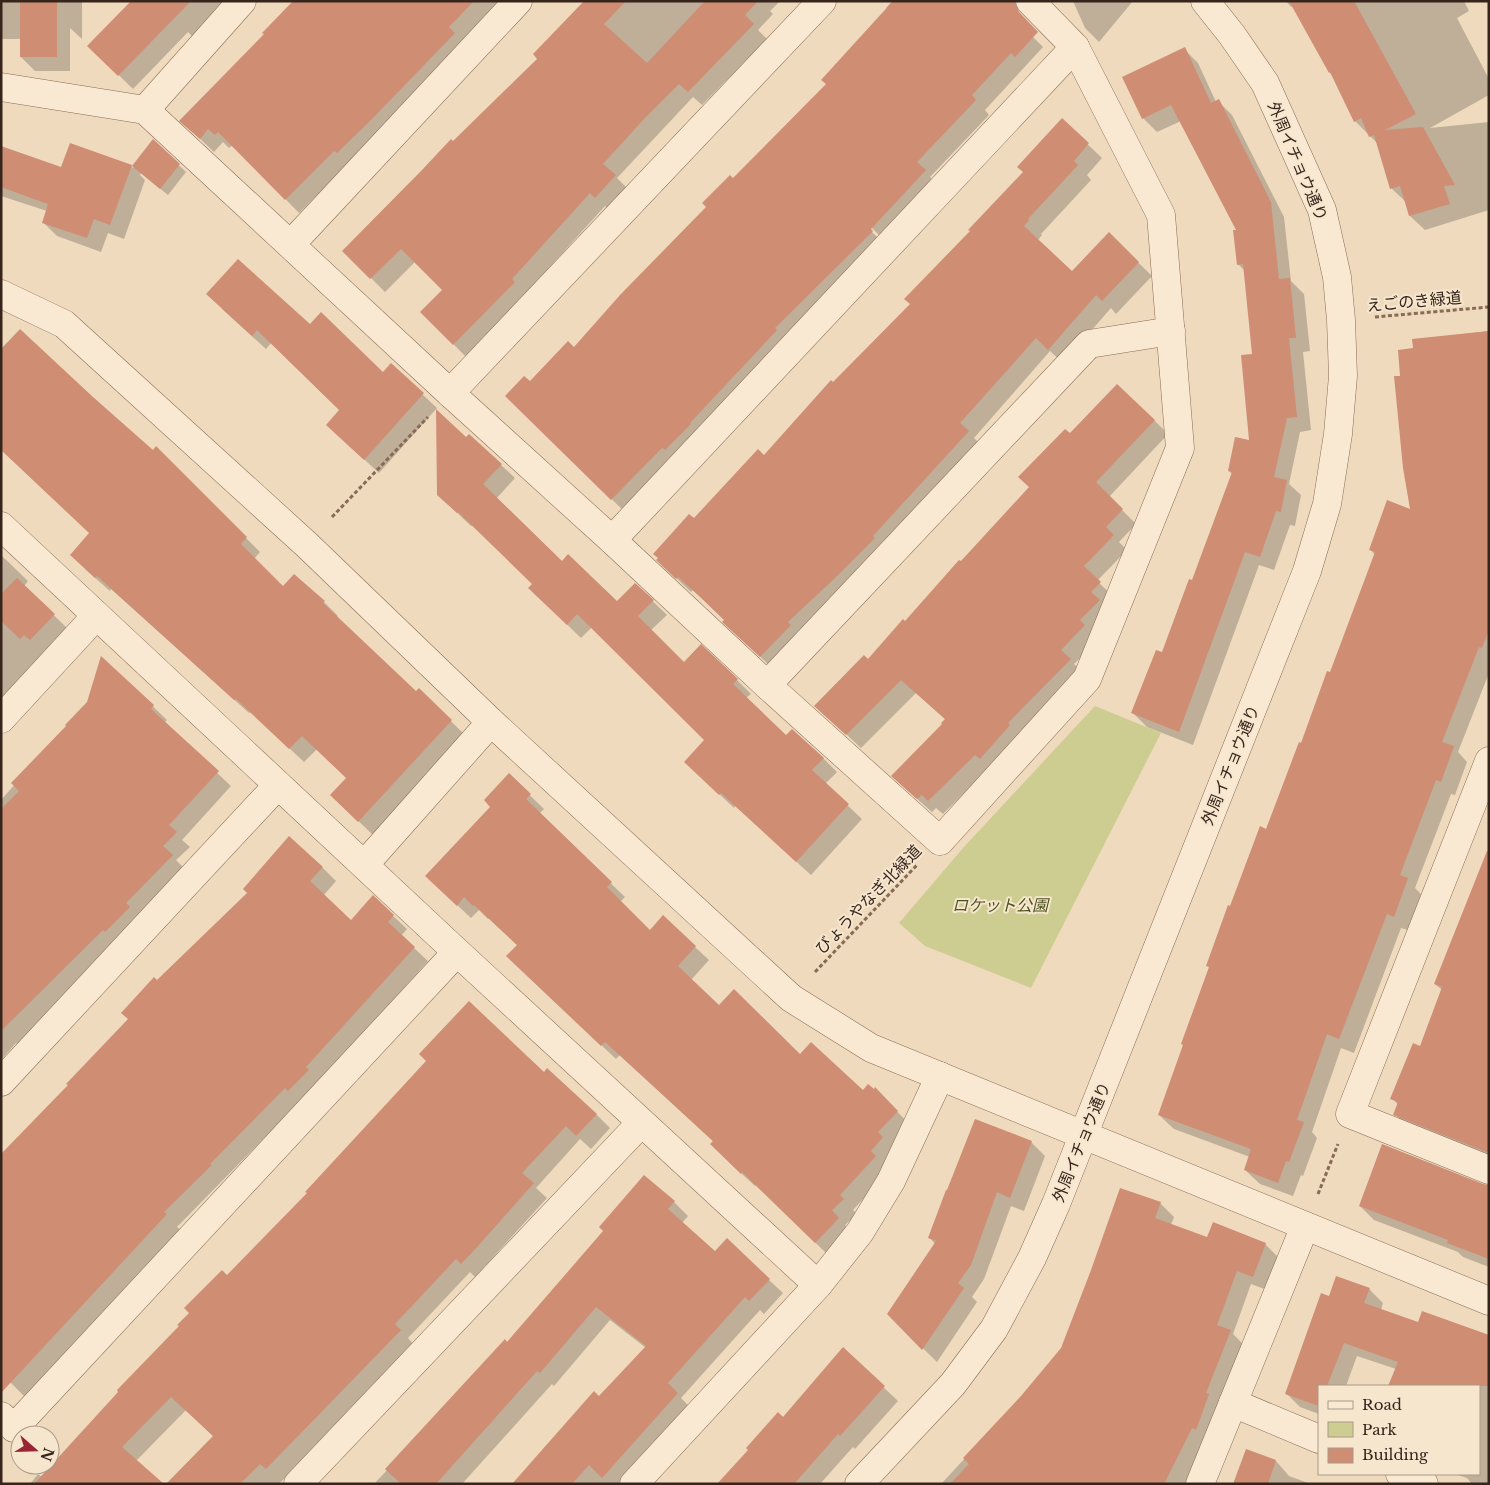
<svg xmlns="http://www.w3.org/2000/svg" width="1490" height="1485" font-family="'Libre Baskerville','Noto Sans JP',serif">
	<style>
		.green { fill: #cdcd92 }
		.shadow { fill: #0003 }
		.building { fill: #cf8d73 }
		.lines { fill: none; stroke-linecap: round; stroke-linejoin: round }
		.minor-casing { stroke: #886b56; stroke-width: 29 }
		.path { stroke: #886b56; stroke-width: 3; stroke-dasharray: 4 2.5; stroke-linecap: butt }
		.minor { stroke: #fae9d2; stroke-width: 28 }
		.labels { text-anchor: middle; stroke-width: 4; stroke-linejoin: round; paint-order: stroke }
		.street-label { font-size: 16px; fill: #37251c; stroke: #f6e6ce }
		.park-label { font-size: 16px; font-style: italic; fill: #4e5421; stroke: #f6e6ce }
	</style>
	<rect width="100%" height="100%" fill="#efdabe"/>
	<path class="green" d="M1095,706l66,27 -130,255 -106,-42 -26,-23 64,-75z"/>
	<g class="shadow">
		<path d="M1,1h81v38l-12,-11v43h-35l-14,-14v-18h-20z"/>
		<path d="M135,1h96l-36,38 -7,-7 -55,57 -42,-41z"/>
		<path d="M294,1h216l-211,212 -66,-68 -4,3 -6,-6 -9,10 -19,-18 71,-100z"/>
		<path d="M586,1h194l-10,10 3,3 -15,16 9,9 -65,66 -9,-8 -76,81 12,12 -20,21 -4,-5 -138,152 -45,-46 22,-22 -29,-28 -30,30 -41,-41 195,-192z"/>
		<path d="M892,1h89l48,32 14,14 -58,63 4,5 -59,62 8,8 -52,57 -18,-18 -2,2 20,20 -260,267 -106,-103 10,-27 44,-34 159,-169 94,-95 60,-76 -1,-1z"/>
		<path d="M1073,1h60l-34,41 -14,-14z"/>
		<path d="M1286,1h178l5,10 -12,7 32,61v16l-59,33 59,-6v88l-64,20 -15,-14 -4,-14 -15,-14 -13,-44 -23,-23 -21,-45 -4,-3 -37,-67 -2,1z"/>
		<path d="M1184,49l14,14 18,39 2,-1 14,14 52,102 7,64 13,13 6,57 -7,1 8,78 -11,2 -11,52 12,11 -6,31 -5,-1 -16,45 -15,-5 -66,180 -46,-18 -14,-14 30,-59 30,-72 40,-107 -4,-4 22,-30 2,-86 -8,-84 -7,-7v-33l-57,-110 -24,11 -14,-14z"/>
		<path d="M1062,120l40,38 -15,17 4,5 -50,54 1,1 -4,5 34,32 37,-38 43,42 -36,38 -5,-6 -48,55 -13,-12 -76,87 8,8 -208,224 -36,-35 -13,-15 -32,-30 -2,2 -19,-18 22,-54 70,-63 69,-73 79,-79 60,-74 53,-59z"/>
		<path d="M153,141l33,31 -18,23 -27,-22 -1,2 5,5 -21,59 -16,-6 -7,19 -44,-16 -14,-14 4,-11 -46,-15v-48l61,21 69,-3 2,2z"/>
		<path d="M221,308l162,66 8,-9 46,43 -58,65 -37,-34 -1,-29 -69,-68 -6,7z"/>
		<path d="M1489,331v342l-31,79 9,10 -12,33 -4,-1 -36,94 6,6 -13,36 -7,-2 -47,125 -13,-5 -29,84 5,6 -14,38 -2,-1 -8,21 -33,-12 -15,-14 5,-13 -76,-28 -15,-14 72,-207 36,-78 64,-156 44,-119 -5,-6 41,-38 -9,-134 13,-28 -2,-9z"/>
		<path d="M1,350l91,48 61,53 3,-3 104,104 -6,7 29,29 41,14 14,14 -2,2 80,75 3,-3 46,45 -92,100 -27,-26 2,-31 -31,-29 -13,13 -53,-50 -2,1 -138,-124 -1,2 -25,-22 6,-35 -89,-84 -1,2z"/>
		<path d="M1154,420l14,14 -59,63 27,27 -17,18 8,8 -30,31 17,16 -16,43 -24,24 10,10 -141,140 -7,-6 -4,4 -25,-22 39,-70 -30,-27 -55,55 -45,-42 52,-45 38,-38 124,-136 40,-52z"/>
		<path d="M466,439l35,26 14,13 -19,21 66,63 55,41 18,-19 32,31 -17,16 34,33 53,16 14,14 -5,4 40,39 37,21 14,14 -12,12 37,35 -51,56 -76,-69 -1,2 -34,-32 6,-36 -114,-113 -11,11 -37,-36 -10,-18 -61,-59 -2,1 -18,-17z"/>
		<path d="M1,555l27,26 -4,5 44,43 -67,71z"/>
		<path d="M102,658l65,62 -3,3 67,63 -49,54 8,7 -14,13 10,10 -69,73 -79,79 2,1 -22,22 -2,-2 -15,17v-260l87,-98z"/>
		<path d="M509,775l35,34 -5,5 86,83 -5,5 30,30 45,15 14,13 -18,20 28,27 144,85 26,11 22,23 -19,21 4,5 -7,19 -36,39 4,4 -12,11 7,7 -23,24 -72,-71 -2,1 -24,-22 -14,-19 -97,-90 -4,4 -94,-89 -4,-24 -29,-28 -1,1 -9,-9 -8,8 -30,-28 51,-83z"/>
		<path d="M322,867l14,14 -12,14 27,26 42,-5 14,13 -6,7 27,25 -109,121 -142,145 3,2 -156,167 -23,-23 68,-288 60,-66 28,-38z"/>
		<path d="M1489,874v287l-80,-33 -14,-14 3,-9 -6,-7 29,-51 21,-57 -7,-6z"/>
		<path d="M544,1073l52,41 14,14 -19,21 -11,-10 -44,49 11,10 -72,79 -5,-5 -62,66 6,7 -135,139h-111l46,-47 -28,-27 -50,51 26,23h-132l8,-10 4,3 185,-200z"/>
		<path d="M1031,1142l14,14 -21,55 -13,-5 -27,73 -12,18 5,5 -40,60 -49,-48 47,-70 -5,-6z"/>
		<path d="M1489,1186v81l-26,-10 -5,-5 -84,-32 -14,-14z"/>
		<path d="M674,1202l14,14 -6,7 33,30 54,27 14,13 -19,21 -4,-4 -79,88 10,10 -68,76h-110l133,-136 -36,-28 -56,66 -2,-2 -90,100h-88l133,-141z"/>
		<path d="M1160,1203l14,14 -3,8 37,14 57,5 14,14 -12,32 -16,-6 -18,50 11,11 -38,97 -21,42h-244l81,-87 40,-49z"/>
		<path d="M1369,1289l14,14 -2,7 38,14 70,20v140h-17l-5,-6 -12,-4h24v-88h-89l6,-17 -39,-13 -11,30h-27v28l-19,-7 -14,-14 44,-95z"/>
		<path d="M843,1349l55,52 -43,48 -2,-2 -33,37h-101l64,-66z"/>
		<path d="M1276,1461l13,15 22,8h-76z"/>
	</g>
	<g class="building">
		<rect x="20" y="1" width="37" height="56"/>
		<path d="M131,1h60l-73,75 -31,-30z"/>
		<path d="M293,1h181l-25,26 6,6 -83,86 -35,34 -3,-2 -49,49 -67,-68 -3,3 -7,-6 -8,10 -21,-18 85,-87 -2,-1z"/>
		<path d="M584,1h42l-22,23 43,39 58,-62h53l-13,14 9,9 -66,68 -9,-8 -36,36 -40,44 13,11 -21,23 -5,-5 -78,86 3,3 -62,63 -33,-33 22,-22 -41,-41 -31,30 -28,-28 80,-81 29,-31 2,2 84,-82 -4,-5z"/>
		<path d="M893,1h122l4,11 19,20 -23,25 -4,-4 -39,42 4,5 -59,62 9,8 -55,59 2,2 -98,97 2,2 -87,93 1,1 -26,26 -3,-2 -51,52 -106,-104 19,-20 6,5 38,-40 6,6 46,-52 86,-88 -4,-4 28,-28 3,3 93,-94 -5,-4z"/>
		<path d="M1289,1h65l62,113 -31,16 38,-3 32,58 -11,1 6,18 -41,12 -9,-30 -10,3 -16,-54 -5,2 -8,-19 -7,4 -24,-50 -1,1z"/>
		<path d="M1185,47l26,56 8,-4 52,103 8,77 11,-1 6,60h-7l8,79 -10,1 -13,59 13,3 -6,32 -5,-1 -16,46 -15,-5 -66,180 -48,-19 25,-63 6,2 27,-73 3,1 40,-108 -4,-1 7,-34 14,3 -8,-85 11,-1 -9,-90 -6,1 -4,-35h3l-65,-125 -29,14 -20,-42z"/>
		<path d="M1062,118l27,25 -15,18 4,4 -50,54 1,1 -5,6 48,45 37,-39 30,30 -37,39 -6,-6 -48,55 -12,-12 -76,85 9,8 -96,105 2,2 -40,40 -47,44 3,3 -31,32 -38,-35 2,-2 -26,-25 -20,-18 -2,2 -20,-19 2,-2 -5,-4 36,-40 5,4 64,-69 6,6 67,-75 2,2 77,-78 -6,-5 66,-68 -2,-1 55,-58 -6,-5z"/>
		<path d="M153,139l27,25 -20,25 -28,-23z"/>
		<path d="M70,143l62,22 -22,60 -16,-6 -7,19 -45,-15 6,-19 -47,-17v-41l60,21z"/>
		<path d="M238,259l72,65 11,-12 62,60 8,-9 33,30 -60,67 -38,-35 13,-15 -82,-80 -5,6 -46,-42z"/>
		<path d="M20,329l73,68 60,53 3,-4 91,91 -6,7 42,42 11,-12 31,27 -2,2 93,88 3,-3 33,32 -94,102 -28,-27 16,-17 -44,-42 -13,13 -53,-50 -2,1 -137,-124 -2,2 -25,-23 19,-22 -88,-83v-101z"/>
		<path d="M1489,331v299l-7,18 -3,-1 -37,95 12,4 -13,36 -5,-2 -36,95 8,3 -14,39 -7,-3 -48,125 -12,-5 -30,86 7,2 -15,40 -3,-1 -8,22 -34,-13 7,-21 -93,-34 25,-70 -2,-1 28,-77 -3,-1 22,-61 2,1 30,-80 6,3 33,-87 2,1 26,-72 3,1 45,-120 -6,-2 18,-50 23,9 -7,-41 -9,-92h6l-2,-26 15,-2 -1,-9z"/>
		<path d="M1117,384l38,36 -59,62 27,27 -17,18 8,8 -30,31 17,16 -10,10 9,8 -20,20 5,5 -24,25 10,9 -63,64 2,2 -30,34 -5,-4 -47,46 -6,-6 -5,4 -26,-23 51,-52 -1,-1 4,-4 -44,-39 -55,55 -32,-29 50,-51 4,4 35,-40 2,2 54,-61 2,1 68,-74 -11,-10 47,-48 5,4z"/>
		<path d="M436,409l30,28 3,-3 33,30 -19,20 79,77 6,-7 49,47 18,-18 19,17 -16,16 46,46 17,-18 37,35 -5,5 53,51 6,-6 32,29 -12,12 37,34 -53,58 -75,-69 -2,2 -35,-33 20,-22 -127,-126 -10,11 -39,-37 4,-4 -74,-72 -1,1 -20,-18z"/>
		<path d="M17,578l38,36 -25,26 -6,-5 -4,4 -19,-18v-27z"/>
		<path d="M101,656l53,49 -3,4 68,62 -50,54 8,7 -14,14 10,9 -47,48 4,4 -25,25 -2,-2 -102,101v-222l18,-18 -8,-8 55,-57 -1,-1 22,-23z"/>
		<path d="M509,773l22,21 -5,5 86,83 -5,5 43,43 13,-15 33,31 -18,20 41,39 15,-16 66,65 11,-12 52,48 5,-6 6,5 1,-2 23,24 -20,21 5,5 -12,14 5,5 -36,39 4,4 -12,11 7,8 -24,25 -73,-71 -1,2 -31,-30 3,-3 -108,-99 -4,4 -95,-90 11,-11 -43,-40 -1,1 -9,-9 -7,9 -32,-30 65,-69 -6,-7z"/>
		<path d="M289,836l34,31 -13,14 41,39 22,-25 21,20 -6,7 27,25 -109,120 3,3 -21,21 -3,-3 -75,76 2,1 -48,47 3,2 -166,179v-239l67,-69 -2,-1 62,-65 -7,-6 33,-36 3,3 90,-87 -4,-4z"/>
		<path d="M1487,851h2v302l-96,-38 5,-13 -8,-3 23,-56 7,3 22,-59 -8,-3z"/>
		<path d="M469,1001l75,71 3,-4 50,46 -21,22 -10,-10 -44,47 12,10 -56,63 -17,18 -5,-5 -61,65 6,6 -135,139 -6,-5 -20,20h-74l47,-48 -42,-39 -49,50 42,37h-130l84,-92 -1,-2 62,-64 -2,-1 12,-12 -5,-5 38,-38 5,5 80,-82 -2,-1 121,-131 -7,-7z"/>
		<path d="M975,1119l57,22 -22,57 -13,-6 -26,73 -13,18 6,5 -42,62 -35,-36 49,-73 -8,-3 18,-48h1z"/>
		<path d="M1382,1144l101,40 6,1v74l-42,-16 1,-3 -89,-34z"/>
		<path d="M644,1175l31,26 -7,8 47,42 12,-13 43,41 -21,22 -4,-4 -77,86 10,10 -76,85 -13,-13 -17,19h-60l82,-93 5,5 47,-50 -50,-39 -56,66 -3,-2 -101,113h-35l-16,-15 120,-130 2,3 96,-111 -4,-4z"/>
		<path d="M1120,1188l41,14 -6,16 52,19 6,-15 53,21 -13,34 -16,-6 -20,54 14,5 -25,63 3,1 -13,36 -4,-2 -28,56h-214l19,-20 -6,-6 58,-62 40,-48 30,-78z"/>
		<path d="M1336,1276l34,12 -6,15 54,19 4,-11 67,24v51h-101l10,-24 -54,-19 -17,43h-8v20l-34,-12 36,-101 8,3z"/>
		<path d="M843,1347l42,39 -45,50 -2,-2 -44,50h-77l31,-34 -2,-2 32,-36 5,5z"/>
		<path d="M1246,1449l30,11 -8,24h-35z"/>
	</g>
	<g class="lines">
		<g class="minor-casing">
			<g id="minor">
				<path d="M1,87l144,23 305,283 162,147 155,145 173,156 147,-162 93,-231 -19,-233 -86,-168 -45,-46"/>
				<path d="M145,110l97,-109"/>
				<path d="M291,244l227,-243"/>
				<path d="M1,294l63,30 243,221 184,177 300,276 80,50 618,253"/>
				<path d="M450,393l372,-392"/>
				<path d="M1,526l456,426 361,333"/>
				<path d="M612,540l463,-493"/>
				<path d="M767,685l322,-341 82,-13"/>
				<path d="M1,719l95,-103"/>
				<path d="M1489,761l-139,353 139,56"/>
				<path d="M364,865l127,-143"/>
				<path d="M1,1082l277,-297"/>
				<path d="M1233,1403l86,36"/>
				<path d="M1,1416l13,12 443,-476"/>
				<path d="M1400,1474l24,10"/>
				<path d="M298,1484l343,-361"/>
				<path d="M634,1484l184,-199 42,-53 31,-51 49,-105"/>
				<path d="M859,1484l94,-100 41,-55 38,-71 24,-54 251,-633 20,-67 11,-70 5,-58 -2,-56 -4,-43 -15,-67 -57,-127 -33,-48 -27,-34"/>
				<path d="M1200,1484l105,-258"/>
			</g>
		</g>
		<g class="path">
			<path d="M1375,317l114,-10"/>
			<path d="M332,517l96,-100"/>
			<path d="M815,972l102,-107"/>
			<path d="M1318,1194l20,-50"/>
		</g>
		<use href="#minor" class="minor"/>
	</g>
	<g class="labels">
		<g class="street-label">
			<text transform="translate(1298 161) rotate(67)" y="6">外周イチョウ通り</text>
			<text transform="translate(1414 301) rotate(-5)" y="6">えごのき緑道</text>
			<text transform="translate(1230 765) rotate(-68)" y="6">外周イチョウ通り</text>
			<text transform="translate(868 899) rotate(-46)" y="6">びょうやなぎ北緑道</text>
			<text transform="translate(1081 1142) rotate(-68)" y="6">外周イチョウ通り</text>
		</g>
		<g class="park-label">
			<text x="1000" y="911">ロケット公園</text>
		</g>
	</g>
	<rect width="1490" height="1485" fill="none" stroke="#37251c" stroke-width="5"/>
	<rect x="1318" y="1385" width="162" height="90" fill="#f6e6ce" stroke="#aa9987"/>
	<rect x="1328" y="1401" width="25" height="8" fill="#fae9d2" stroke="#aa9987"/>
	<text x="1362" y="1410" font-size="15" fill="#37251c">Road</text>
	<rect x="1328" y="1422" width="25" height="15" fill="#cdcd92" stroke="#aa9987"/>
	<text x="1362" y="1435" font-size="15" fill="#37251c">Park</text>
	<rect x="1328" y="1448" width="25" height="15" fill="#cf8d73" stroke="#aa9987"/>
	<text x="1362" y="1460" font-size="15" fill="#37251c">Building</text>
	<g transform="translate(35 1450) rotate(110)"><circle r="24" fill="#f6e6ce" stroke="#aa9987"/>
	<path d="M0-4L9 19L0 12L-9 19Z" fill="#992434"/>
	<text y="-8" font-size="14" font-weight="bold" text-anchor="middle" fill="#37251c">N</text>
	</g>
</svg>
